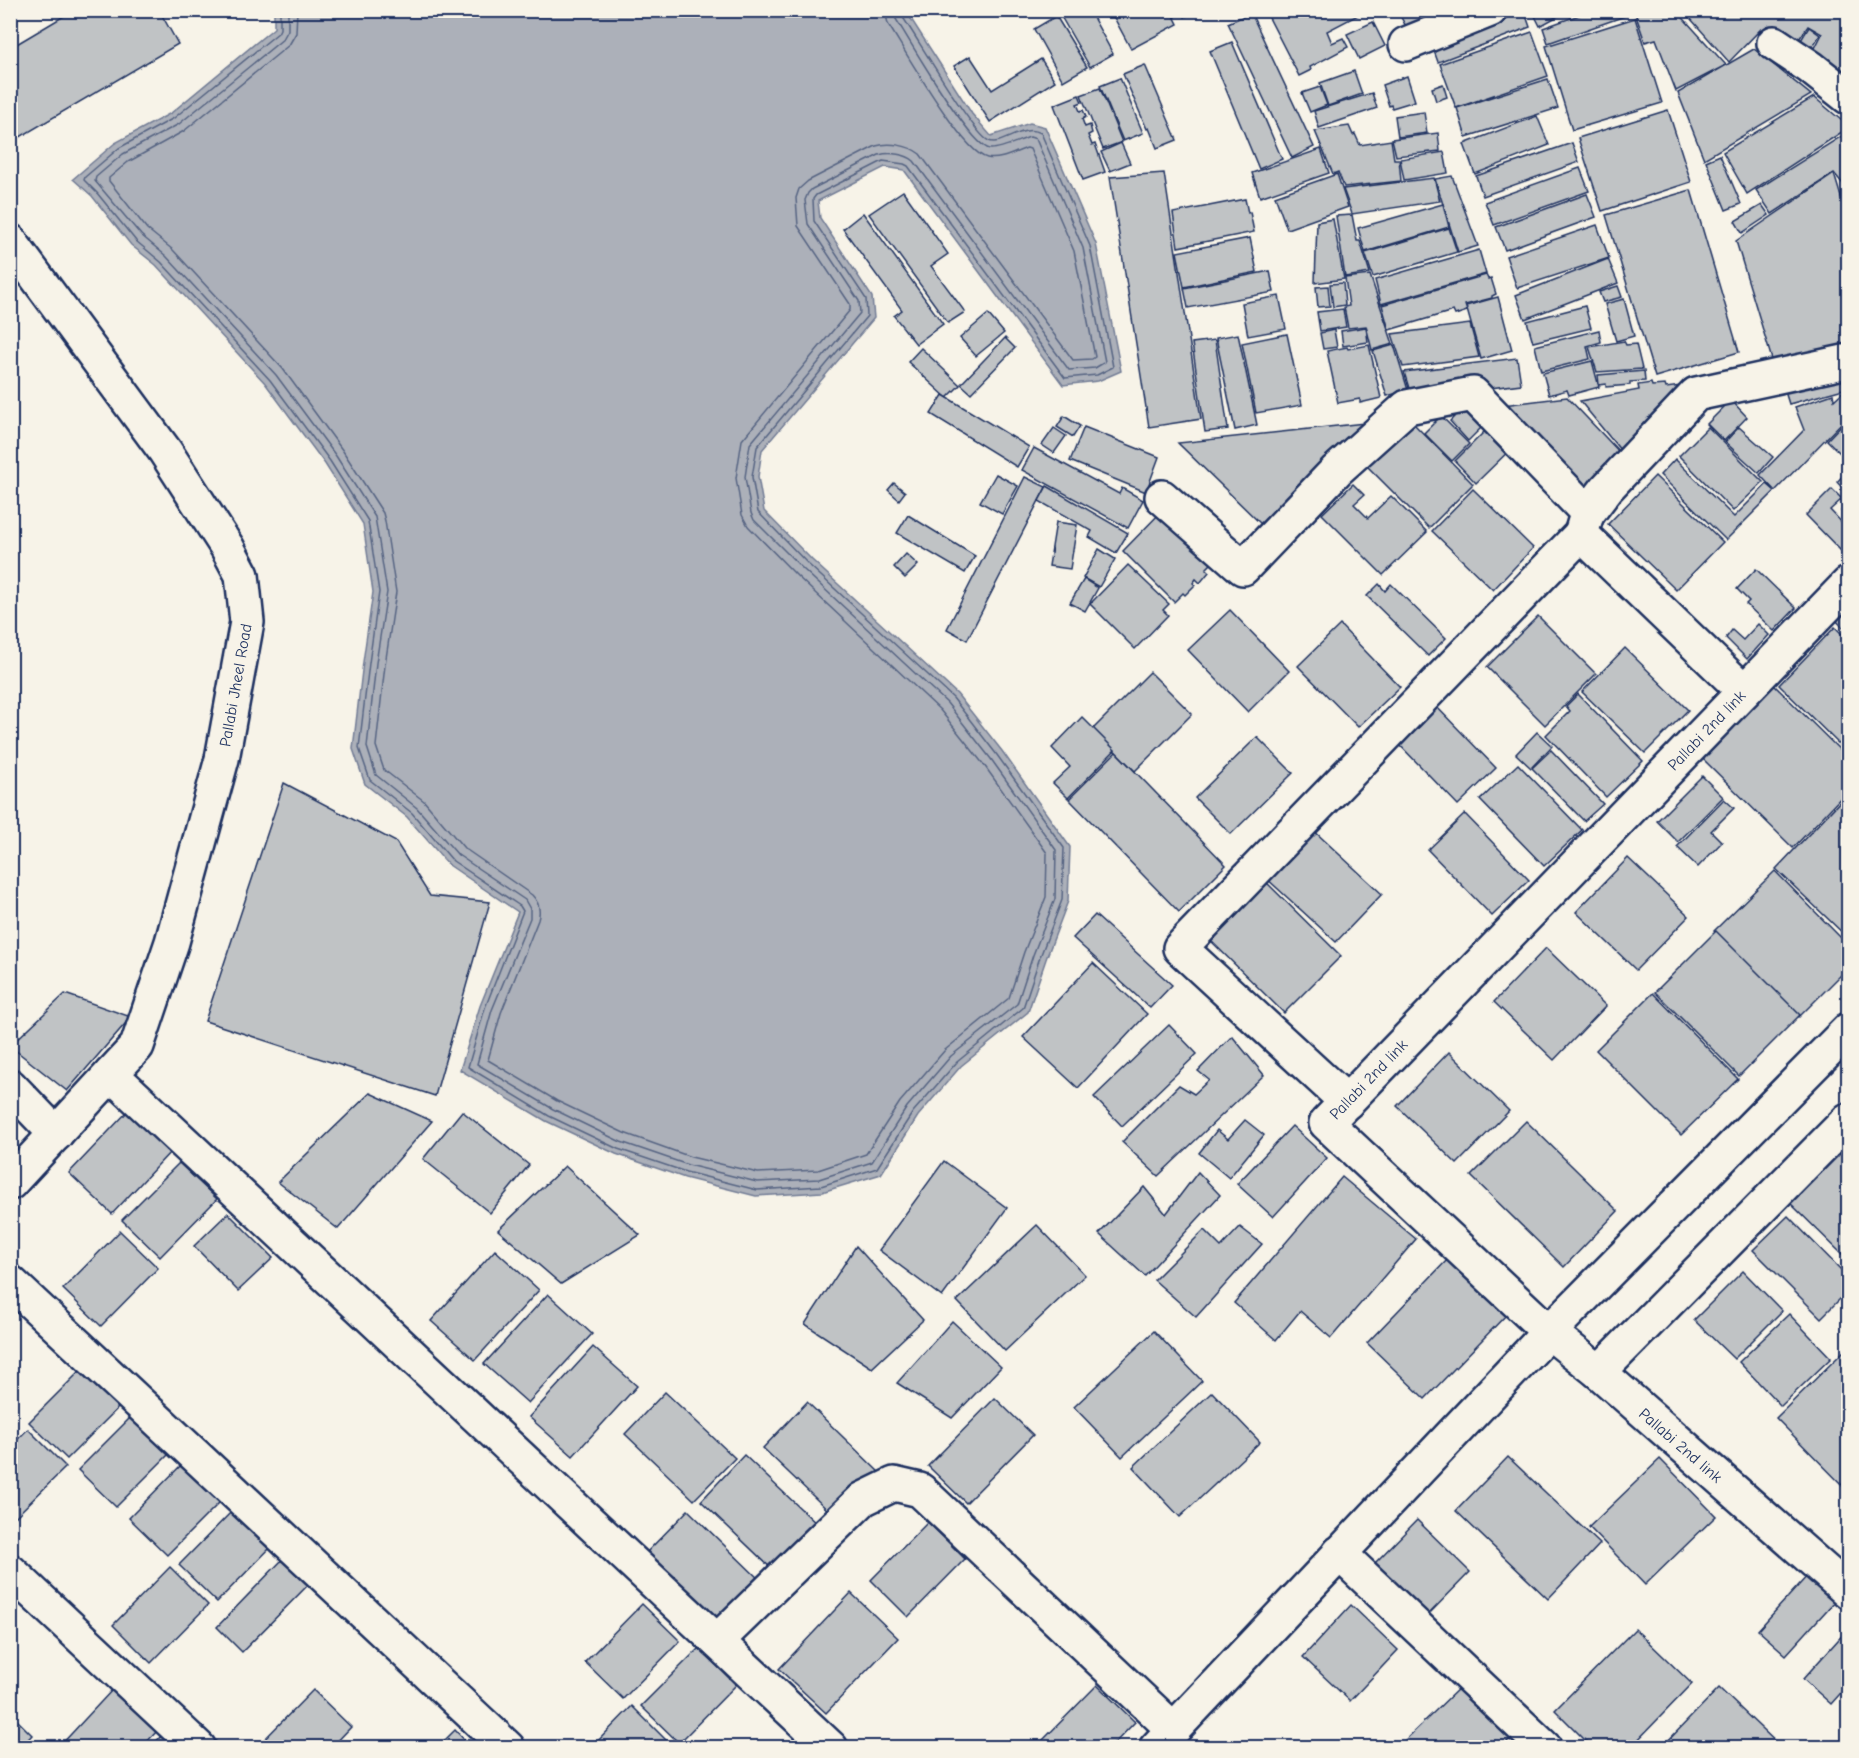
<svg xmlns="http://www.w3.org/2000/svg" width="1859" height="1758" font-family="'Comic Neue',sans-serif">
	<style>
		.water { fill: #acb0b9; stroke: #727c95; stroke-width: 1.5 }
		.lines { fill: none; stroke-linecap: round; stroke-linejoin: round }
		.shore { stroke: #556382; stroke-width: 1.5 }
		.building { fill: #c0c3c5; stroke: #1b2f5e; stroke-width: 1.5 }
		.minor-casing { stroke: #1b2f5e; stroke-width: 38 }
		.minor { stroke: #f7f3e8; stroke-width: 33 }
		.labels { text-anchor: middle; stroke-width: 5; stroke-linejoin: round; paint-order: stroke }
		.street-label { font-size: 16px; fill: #1b2f5e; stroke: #f7f3e8 }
	</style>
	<rect width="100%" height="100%" fill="#f7f3e8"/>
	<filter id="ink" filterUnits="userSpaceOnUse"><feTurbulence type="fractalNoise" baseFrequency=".0167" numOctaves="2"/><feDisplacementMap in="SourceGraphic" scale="12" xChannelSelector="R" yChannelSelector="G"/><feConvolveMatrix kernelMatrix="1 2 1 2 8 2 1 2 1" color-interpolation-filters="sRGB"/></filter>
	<g filter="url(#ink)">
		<path class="water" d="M274,11h632l66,103 19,22 39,-13 15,4 51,117 25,127 -23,10 -35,4 -159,-215 -19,-3 -67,34 2,17 52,79 2,21 -112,132 -4,27 6,34 48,49 145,134 45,57 68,96 -2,54 -22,58 -18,53 -67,54 -43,50 -37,58 -59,18 -66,4 -71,-18 -69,-24 -70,-33 -86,-51 20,-64 38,-94 -69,-47 -42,-48 -42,-33 -12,-35 10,-87 10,-70 -10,-68 -38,-60 -60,-81 -109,-118 -25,-20 -39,-49 -19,-17 42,-36 56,-30 103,-85z"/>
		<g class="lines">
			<g class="shore">
				<path d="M280,10v19l-2,4 -104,85 -55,30 -34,29 -1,3 13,13 39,48 25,21 109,118 60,81 38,60 11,71 -10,71 -10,85 11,32 42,33 41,48 67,45 3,5 -38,97 -17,59 81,49 69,33 68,23 71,18 64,-4 56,-18 36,-56 44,-50 66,-54 17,-51 22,-57 2,-52 -67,-93 -44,-57 -145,-134 -50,-52 -6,-35 5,-30 110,-131 -1,-17 -52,-78 -1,-22 3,-4 67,-34 21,3 4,2 157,212 32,-3 16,-8 -23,-121 -49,-113c-19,-10 -39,14 -52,8 -16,-7 -73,-105 -87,-125l-1,-6"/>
				<path d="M288,10v20l-5,9 -104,85 -56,30 -27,23 -1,4 46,54 25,21 110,119 60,81 39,61 12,75 -11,71 -9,84 9,28 41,33 41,47 67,45 5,9v9l-38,92 -15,54 76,45 68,33 67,23 69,17 62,-3 53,-17 35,-55 44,-51 66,-52 16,-49 22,-56 1,-49 -65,-91 -44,-56 -144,-134 -49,-49 -3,-7 -6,-36 5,-33 110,-131 -1,-12 -51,-77 -3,-24 3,-7 4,-4 67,-34c11,-3 27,-1 35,6l155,209 26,-2 10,-6 -22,-114 -47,-109 -6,-2c-10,3 -30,13 -40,12 -19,-2 -81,-109 -94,-130l-2,-9"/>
				<path d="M297,10l-1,23 -7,12 -105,86 -56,31 -19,16v3l38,48 26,21 110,119 60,82 40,62 2,8 11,71 -11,73 -9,81 8,24 40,31 40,47 68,47c7,7 9,15 6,25l-37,93 -13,47 69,41 67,32 67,24 67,16 60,-3 48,-16 34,-52 45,-52 64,-52 15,-46 22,-55 1,-44 -63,-88 -44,-55 -143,-134 -49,-50 -6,-11 -6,-37 6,-38 108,-130v-6l-52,-78 -2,-28 3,-9 9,-8 68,-35c13,-4 33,-1 44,8l153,206 19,-1 3,-2 -21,-106 -44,-102 -3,-1c-12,4 -27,13 -40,10 -25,-6 -83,-109 -99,-134l-3,-14"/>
			</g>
		</g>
		<g class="building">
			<path d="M74,10h85l19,34 -168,99v-95z"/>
			<path d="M1063,10h26l24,44 -23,13 -31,-54z"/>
			<path d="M1110,10h61l7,14 -47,25z"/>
			<path d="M1181,10h16l-12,7z"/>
			<path d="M1265,10h96l1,3 -35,18 5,12 11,-5 5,9 -38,20 1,3 -12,6z"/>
			<path d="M1397,10h78l-67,20z"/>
			<path d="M1507,10h17l6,17 -92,35 -8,-22z"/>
			<path d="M1532,10h37l-29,16z"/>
			<path d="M1593,10h31l1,6 -77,27 -5,-15z"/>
			<path d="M1634,10h42l50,55 -50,26 -20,-52 -11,3z"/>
			<path d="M1683,10h165v66l-37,-20 11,-22 -14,-8 -13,19 -34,-16 -32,33z"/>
			<path d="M1251,13l63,134 -22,11 -64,-135z"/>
			<path d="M1056,16l31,51 -24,14 -29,-52z"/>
			<path d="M1635,18l27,85 -90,27 -26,-84z"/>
			<path d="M1373,22l12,24 -26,13 -12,-25z"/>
			<path d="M1809,27l11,8 -11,17 -11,-7z"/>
			<path d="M1532,32l16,44 -92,32 -16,-44z"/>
			<path d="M1232,42l50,117 -23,10 -49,-118z"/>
			<path d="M1754,49l57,46 -107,64 -26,-66z"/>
			<path d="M970,56l22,34 49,-31 14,22 -65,41 -36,-56z"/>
			<path d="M1145,65l32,75 -20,8 -8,-20 -2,1 -24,-55z"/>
			<path d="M1354,71l8,23 -34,12 -8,-23z"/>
			<path d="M1407,76l8,25 -23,7 -1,-3 -2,1 -7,-21z"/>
			<path d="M1120,78l23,55 -20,8 -23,-55z"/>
			<path d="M1548,79l10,29 -92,29 -9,-29z"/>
			<path d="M1443,84l4,13 -11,4 -4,-13z"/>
			<path d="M1320,87l7,18 -17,7 -8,-19z"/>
			<path d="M1100,88l22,54 -19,7 -22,-54z"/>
			<path d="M1372,93l5,15 -58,20 -5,-17z"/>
			<path d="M1079,95l3,7 -5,2 3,7 3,-1 3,7 -4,2 3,8 5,-2 2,8 -4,2 4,10 3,-1 10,28 -22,8 -29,-75z"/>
			<path d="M1814,97l34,29v2l-101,66 -24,-42z"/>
			<path d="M1668,110l23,72 -89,29 -24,-73z"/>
			<path d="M1424,112l3,21 -29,4 -3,-21z"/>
			<path d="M1537,116l12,29 -74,29 -11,-30z"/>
			<path d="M1349,126l4,9 2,-1 5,11 31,-5 3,19h5l2,22 -57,6 -6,-15 -5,2 -18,-43z"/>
			<path d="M1848,132v46l-5,6 -9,-11 -62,41 -16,-24z"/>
			<path d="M1438,133l2,18 -44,5 -4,-17z"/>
			<path d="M1121,143l9,20 -20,8 -9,-19z"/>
			<path d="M1572,143l7,19 -96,34 -7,-20z"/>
			<path d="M1321,149l8,24 -69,24 -8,-24z"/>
			<path d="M1444,152l4,21 -44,7 -4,-21z"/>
			<path d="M1720,155l21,49 -15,6 -20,-49z"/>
			<path d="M1580,168l9,23 -95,34 -9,-23z"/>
			<path d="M1164,173l37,246 -52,8 -39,-250z"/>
			<path d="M1337,174l11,33 -61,22 -12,-33z"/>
			<path d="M1834,174l14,46v132l-75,11 -37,-122z"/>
			<path d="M1452,176l26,70 -20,6 -23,-73z"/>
			<path d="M1434,178l6,23 -88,13 -9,-25z"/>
			<path d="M1848,187v29l-7,-21z"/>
			<path d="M1691,190l48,162 -84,25 -49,-162z"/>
			<path d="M903,191l45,63 -17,12 34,46 -17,11 -79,-109z"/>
			<path d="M1587,194l9,23 -91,33 -9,-23z"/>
			<path d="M1245,199l3,14 2,-1 4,20 -76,15 -5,-34z"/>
			<path d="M1443,204l6,23 -84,25 -7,-24z"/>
			<path d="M1762,205l7,10 -27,18 -7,-12z"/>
			<path d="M863,213l80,111 -27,20 -22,-28 8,-6 -59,-81z"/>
			<path d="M1352,215l5,26h3l10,32 -25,4 -9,-61z"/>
			<path d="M1333,219l11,60 -29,4 2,-61z"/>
			<path d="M1597,225l12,33 -92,30 -11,-32z"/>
			<path d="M1449,228l8,24 -84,25 -8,-24z"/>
			<path d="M1250,238l7,34 -73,15 -7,-35z"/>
			<path d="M1479,250l7,24 -105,30 -6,-24z"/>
			<path d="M1608,259l10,24 -93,36 -9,-24z"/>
			<path d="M1270,271l4,21 -86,16 -4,-20z"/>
			<path d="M1370,275l23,69 -21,6 -6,-24 -18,2 -4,-21 5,-1 -4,-28z"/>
			<path d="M1486,275l2,4 3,-1 5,16 -4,2v2l-27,7 2,6 -12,4 -2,-4 -64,19 -7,-25z"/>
			<path d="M1343,283l2,22 -12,2 -3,-23z"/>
			<path d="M1328,286l2,20 -12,1 -2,-20z"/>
			<path d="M1618,286l4,11 -19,5 -4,-10z"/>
			<path d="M1279,296l7,33 -38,7 -6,-33z"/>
			<path d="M1498,297l14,53 -31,9 -15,-53z"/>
			<path d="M1624,299l10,37 -18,5 -11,-37z"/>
			<path d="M1585,306l6,22 -58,14 -6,-21z"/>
			<path d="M1343,309l3,18 -26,4 -3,-19z"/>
			<path d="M988,314l16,19 -28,23 -16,-18z"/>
			<path d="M1470,324l9,33 -76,10 -11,-33z"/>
			<path d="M1366,327l2,15 -25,4 -2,-15z"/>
			<path d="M1334,330l3,17 -14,2 -3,-16z"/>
			<path d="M1599,330l2,12 -14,4 3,13 -49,12 -6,-25z"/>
			<path d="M1238,334l19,91 -22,5 -19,-92z"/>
			<path d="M1287,334l15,71 -46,8 -14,-70z"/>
			<path d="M1005,338l10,10 -44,45 -10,-9z"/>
			<path d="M1215,340l13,89 -23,3 -13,-89z"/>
			<path d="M1624,341l2,4 10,-1 6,25 -45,3 -8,-25z"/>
			<path d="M1369,345l12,53 -21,5v-4l-22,4 -11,-52 20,-4 1,2z"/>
			<path d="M1394,345l14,45 -21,6 -14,-45z"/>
			<path d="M921,348l39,37 -13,13 -39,-36z"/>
			<path d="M1517,358l4,26 -109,14 -8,-26z"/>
			<path d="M1592,361l7,26 -30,8 -2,-5 -18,5 -6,-22z"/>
			<path d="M1841,368l6,20 -58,16 -6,-19z"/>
			<path d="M1644,371l1,10 -15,1v3l-24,2v-3l-7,1 -1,-10z"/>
			<path d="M1651,383l1,3 13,-1 1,3 23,-3 -63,72 -46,-56 59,-11 -1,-5z"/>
			<path d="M1848,387v29l-73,75 -15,-16 44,-45 -9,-23 38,-13 1,6z"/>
			<path d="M943,395l86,52 -12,20 -86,-53z"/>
			<path d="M1474,397l19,19 -25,25 -18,-20z"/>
			<path d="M1567,397l59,62 -43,42 -97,-94z"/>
			<path d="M1731,400l16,17 -23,24 -17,-17z"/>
			<path d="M1064,416l16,10 -7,11 -16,-10z"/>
			<path d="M1441,416l28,28 -17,17 -28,-28z"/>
			<path d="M1848,418v43l-21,-21z"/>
			<path d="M1496,420l22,22 -42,41 -21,-22z"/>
			<path d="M1412,422l61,62 -44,44 -62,-62z"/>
			<path d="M1365,423l-103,102 -84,-82z"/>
			<path d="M1084,427l75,30 -13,35 -76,-31z"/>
			<path d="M1708,427l55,55 -30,29 -54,-55z"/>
			<path d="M1739,427l34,30 -14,16 -34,-31z"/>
			<path d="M1054,428l12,8 -12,17 -12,-8z"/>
			<path d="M1034,448l85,46 3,-6 21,12 -15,28 -106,-58z"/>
			<path d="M1675,459l59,58 33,-33 8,7 -49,49 -66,-65z"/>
			<path d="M1848,470v24l-11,-12z"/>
			<path d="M996,474l22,12 -16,28 -22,-12z"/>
			<path d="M1655,476l68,66 -47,48 -68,-66z"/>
			<path d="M1025,477l21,10 -79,153 -20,-11z"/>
			<path d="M894,483l11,9 -6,8 -11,-10z"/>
			<path d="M1353,484l11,11 -10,9 14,14 23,-22 36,36 -44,43 -61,-61z"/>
			<path d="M1047,486l81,47 -12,20 -27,-16 3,-6 -53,-30z"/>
			<path d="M1473,489l60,59 -40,42 -61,-59z"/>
			<path d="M1832,489l10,10 -12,11 18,19v22l-3,4 -39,-40z"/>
			<path d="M1848,504v15l-7,-8z"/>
			<path d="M1163,510l52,50 -9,9 3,3 -9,11 -4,-4 -3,4 2,2 -10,10 -2,-2 -9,9 -51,-51z"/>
			<path d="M908,515l67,41 -10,17 -68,-40z"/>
			<path d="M1056,522l21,3 -7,44 -21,-3z"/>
			<path d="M1099,549l16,10 -16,28 -16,-9z"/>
			<path d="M906,554l12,11 -13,13 -11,-11z"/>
			<path d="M1128,565l41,39 -6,6 5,5 -33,34 -45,-45z"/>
			<path d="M1756,569l40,39 -22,23 -28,-27 3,-3 -12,-12z"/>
			<path d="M1084,579l14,9 -13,23 -15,-8z"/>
			<path d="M1379,584l6,7 6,-7 55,54 -18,18 -61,-60z"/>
			<path d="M1848,608v25l-12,-13z"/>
			<path d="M1230,610l59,61 -41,41 -60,-62z"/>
			<path d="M1538,616l58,58 -51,51 -58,-58z"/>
			<path d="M1758,624l11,11 -22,24 -21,-21 6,-8 11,10z"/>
			<path d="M1340,625l60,62 -42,40 -60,-61z"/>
			<path d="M1835,627l13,13v113l-69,-68z"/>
			<path d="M1625,648l63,62 -43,43 -63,-61z"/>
			<path d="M1150,672l42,42 -57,57 -42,-42z"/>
			<path d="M1774,685l74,73v32l-55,58 -91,-90z"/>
			<path d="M1578,694l65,67 -37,36 -60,-62 24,-24 -4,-5z"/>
			<path d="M1432,702l64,66 -38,37 -64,-66z"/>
			<path d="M1082,717l33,33 -47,48 -15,-15 17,-16 -18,-19z"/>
			<path d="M1537,732l15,14 -21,22 -15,-14z"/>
			<path d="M1257,737l36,36 -62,61 -36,-36z"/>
			<path d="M1551,750l52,54 -19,17 -52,-53z"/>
			<path d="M1116,752l110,113 -47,47 -110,-113z"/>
			<path d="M1518,764l64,66 -38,36 -64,-66z"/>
			<path d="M1702,776l21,21 -45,45 -21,-21z"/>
			<path d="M284,783l112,59 34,54 60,6 -55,194 -230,-75z"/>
			<path d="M1848,793v145l-72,-69z"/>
			<path d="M1724,799l10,9 -23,23 11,11 -24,25 -21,-20z"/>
			<path d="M1465,814l64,66 -37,36 -64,-66z"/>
			<path d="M1311,828l71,66 -46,48 -71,-65z"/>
			<path d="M1628,858l61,58 -53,54 -60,-58z"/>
			<path d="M1775,871l73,74v23l-49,49 -85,-86z"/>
			<path d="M1263,879l78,77 -57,57 -78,-77z"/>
			<path d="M1095,915l77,70 -22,23 -77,-70z"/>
			<path d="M1716,931l84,84 -61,61 -84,-84z"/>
			<path d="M1546,948l60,58 -52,54 -60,-58z"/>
			<path d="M1093,963l54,51 -69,74 -55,-51z"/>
			<path d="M1653,993l85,86 -57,56 -85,-85z"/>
			<path d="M65,994l66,23 -64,74 -57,-45z"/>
			<path d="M1169,1025l28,29 -75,72 -28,-29z"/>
			<path d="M1232,1036l32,39 -106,101 -36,-34 57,-57 15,9 15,-14 -11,-9z"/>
			<path d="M1449,1052l60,59 -52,53 -60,-58z"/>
			<path d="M370,1093l62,28 -94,108 -60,-47z"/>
			<path d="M128,1111l43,40 -59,63 -43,-41z"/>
			<path d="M462,1111l67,54 -39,48 -67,-54z"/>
			<path d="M1245,1120l19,15 -35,43 -30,-25 18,-23 11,9z"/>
			<path d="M1526,1121l92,90 -54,56 -93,-91z"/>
			<path d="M1292,1126l35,32 -54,59 -36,-33z"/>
			<path d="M1848,1142v118l-64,-63z"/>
			<path d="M944,1161l63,47 -65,89 -63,-47z"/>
			<path d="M179,1163l38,36 -57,58 -38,-37z"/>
			<path d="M565,1166l75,69 -79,49 -63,-54z"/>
			<path d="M1198,1172l22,23 -75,81 -46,-42 45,-47 22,27z"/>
			<path d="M1342,1177l74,62 -85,99 -31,-27 -24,29 -42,-37z"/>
			<path d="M228,1213l45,45 -35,33 -44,-45z"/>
			<path d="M1788,1216l60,61v14l-27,27 -68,-68z"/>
			<path d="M1037,1225l48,50 -80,76 -48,-50z"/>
			<path d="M1240,1227l22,17 -66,73 -42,-37 50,-50 17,17z"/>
			<path d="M120,1231l38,37 -57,58 -38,-37z"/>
			<path d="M856,1246l67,74 -51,48 -67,-44z"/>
			<path d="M495,1250l44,40 -64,70 -44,-39z"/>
			<path d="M1450,1257l58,56 -83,86 -58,-56z"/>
			<path d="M1743,1271l39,40 -48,48 -40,-39z"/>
			<path d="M548,1294l44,40 -64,69 -44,-39z"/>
			<path d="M1789,1314l42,44 -50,48 -42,-44z"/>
			<path d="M952,1321l49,46 -49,51 -55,-35z"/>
			<path d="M1154,1331l48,50 -80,76 -48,-50z"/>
			<path d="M593,1347l44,39 -64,70 -44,-39z"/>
			<path d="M1848,1347v144l-72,-73z"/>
			<path d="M87,1364l37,38 -57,57 -38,-37z"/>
			<path d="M665,1392l70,66 -41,42 -69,-66z"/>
			<path d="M1212,1392l48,50 -80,75 -47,-50z"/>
			<path d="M995,1398l38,37 -67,68 -38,-37z"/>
			<path d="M807,1402l74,72 -44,45 -74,-71z"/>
			<path d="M136,1412l38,37 -58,58 -38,-37z"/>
			<path d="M28,1429l38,38 -56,55v-75z"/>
			<path d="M744,1455l75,71 -44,46 -74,-71z"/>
			<path d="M1508,1457l92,87 -52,55 -92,-88z"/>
			<path d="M1660,1459l56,57 -71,69 -56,-58z"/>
			<path d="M186,1460l38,38 -57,57 -38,-37z"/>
			<path d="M236,1507l38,37 -57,58 -38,-37z"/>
			<path d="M688,1510l73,71 -43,46 -74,-72z"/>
			<path d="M1417,1520l53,52 -42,43 -53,-52z"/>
			<path d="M928,1522l37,37 -57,58 -37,-37z"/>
			<path d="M282,1560l26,25 -66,67 -25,-25z"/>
			<path d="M170,1567l38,38 -57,58 -38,-38z"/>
			<path d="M1809,1574l27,26 -50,55 -28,-25z"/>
			<path d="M851,1593l47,45 -72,75 -47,-44z"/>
			<path d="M642,1604l38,37 -57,58 -38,-37z"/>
			<path d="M1351,1605l47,45 -48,51 -47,-44z"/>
			<path d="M1635,1629l57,55 -62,64h-37l-38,-38z"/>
			<path d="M1848,1629v56l-17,19 -28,-25z"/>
			<path d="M699,1648l37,37 -57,58 -38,-37z"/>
			<path d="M1097,1685l38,37 -25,26h-65l-5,-5z"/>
			<path d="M1462,1685l50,52 -11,11h-104z"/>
			<path d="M1719,1688l63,60h-121z"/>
			<path d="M113,1689l45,41 -17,18h-83z"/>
			<path d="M313,1690l38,37 -20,21h-75z"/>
			<path d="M632,1706l37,37 -4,5h-74z"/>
			<path d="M10,1713l22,22 -12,13h-10z"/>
			<path d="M455,1730l17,18h-35z"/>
			<path d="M162,1735l12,13h-24z"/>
		</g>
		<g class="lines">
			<g class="minor-casing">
				<g id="minor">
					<path d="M1774,43l36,24 38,30"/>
					<path d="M1406,44l84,-34"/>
					<path d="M10,241l155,210 62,96 15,28 5,47 -25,137 -50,183 -35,104 -127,137"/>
					<path d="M1162,497l81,71 94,-98 70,-63 66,-13 115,119 19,-25 89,-94 152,-33"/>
					<path d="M1587,514l-6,20 163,157"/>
					<path d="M1848,584l-522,539 223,209 50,40 249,219"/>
					<path d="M111,1074l720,674"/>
					<path d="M10,1086l46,48"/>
					<path d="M1347,1102l-167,-154 401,-414"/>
					<path d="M10,1282l498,466"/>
					<path d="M1599,1372l249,-252"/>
					<path d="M1339,1553l206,195"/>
					<path d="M10,1571l189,177"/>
					<path d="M717,1641l146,-142 31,-15 26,6 253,239"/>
					<path d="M1156,1748l393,-416 299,-302"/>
				</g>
			</g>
			<use href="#minor" class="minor"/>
		</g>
	</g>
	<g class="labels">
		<g class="street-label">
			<text transform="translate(235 685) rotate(-80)" y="6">Pallabi Jheel Road</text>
			<text transform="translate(1706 730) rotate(-46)" y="6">Pallabi 2nd link</text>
			<text transform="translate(1368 1079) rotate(-46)" y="6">Pallabi 2nd link</text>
			<text transform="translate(1681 1445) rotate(41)" y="6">Pallabi 2nd link</text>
		</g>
	</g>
	<rect width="1859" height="1758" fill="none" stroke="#f7f3e8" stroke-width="36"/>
	<rect x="18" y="18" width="1823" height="1722" fill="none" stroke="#1b2f5e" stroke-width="2" filter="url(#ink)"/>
</svg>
